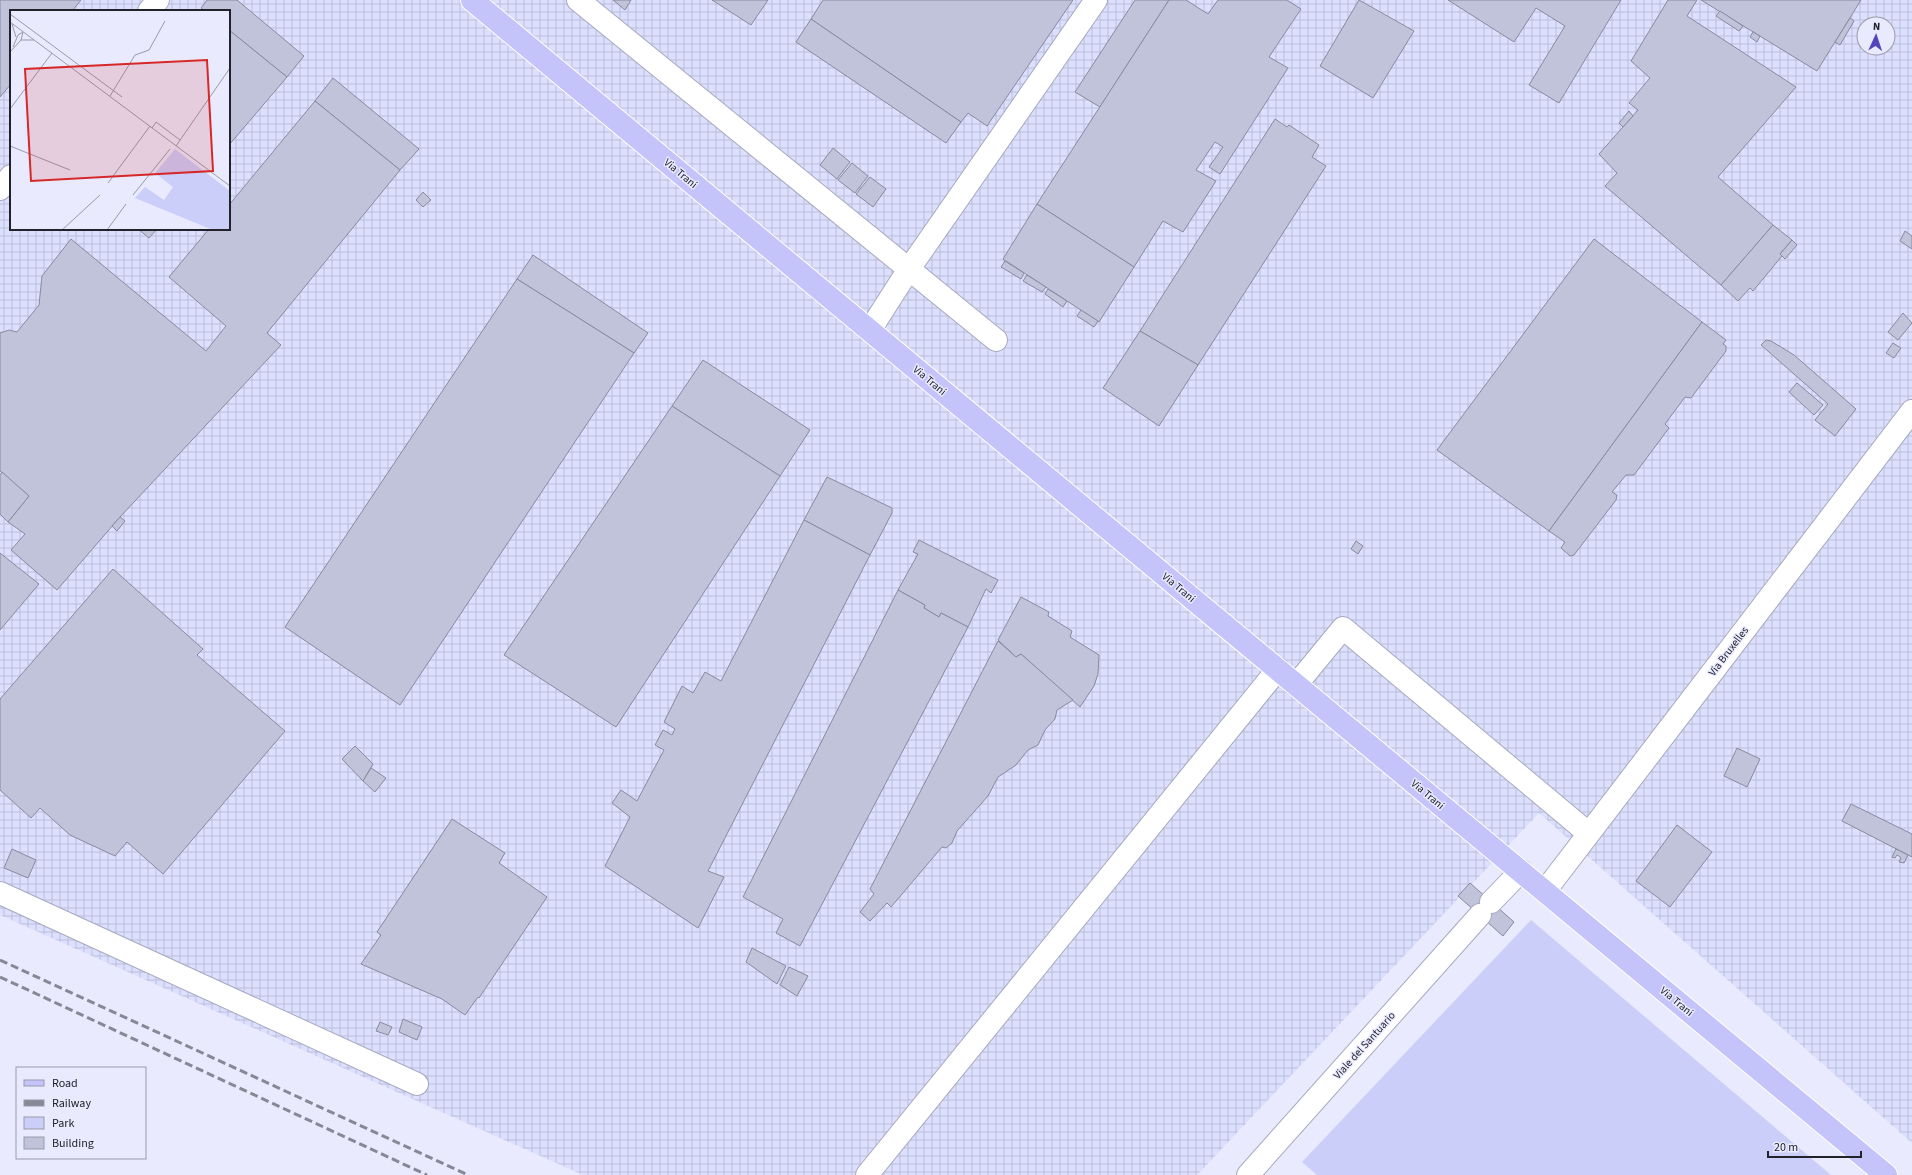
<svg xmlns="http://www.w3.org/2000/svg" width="1912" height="1175" font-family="'Source Sans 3',sans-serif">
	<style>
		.industrial { fill: url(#industrial-grid); fill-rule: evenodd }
		.green { fill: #cbcef9 }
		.building { fill: #c1c3da; stroke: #898aa0 }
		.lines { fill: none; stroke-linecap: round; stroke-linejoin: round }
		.minor-casing { stroke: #a7a9c0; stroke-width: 24 }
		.major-casing { stroke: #fff; stroke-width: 24 }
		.minor { stroke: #fff; stroke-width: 22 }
		.major { stroke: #c4c4fb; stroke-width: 22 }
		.rail { stroke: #878896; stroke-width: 3; stroke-dasharray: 8 4; stroke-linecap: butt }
		.labels { text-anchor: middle; stroke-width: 3; stroke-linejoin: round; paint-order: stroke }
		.street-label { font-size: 11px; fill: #21222a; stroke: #e9eafe }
		.inset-road { fill: none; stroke: #999aa9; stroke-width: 1 }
		.view { fill: #d62828; fill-opacity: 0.15; stroke: #d62828; stroke-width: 2 }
		.inset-edge { fill: none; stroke: #21222a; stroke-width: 2 }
	</style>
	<defs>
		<pattern id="industrial-grid" width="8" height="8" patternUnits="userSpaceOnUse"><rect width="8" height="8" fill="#dcdffe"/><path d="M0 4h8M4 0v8" fill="none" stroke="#bcbfda"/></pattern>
	</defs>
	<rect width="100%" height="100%" fill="#e9eafe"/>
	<path class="industrial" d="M0,0h1912v1143l-373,-330 -342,362h-614l-583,-260zM11,11h218v218h-218zM1864,24h24v24h-24z"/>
	<path class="green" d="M1531,920l300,255h-514l-15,-13z"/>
	<g class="building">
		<path d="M0,0h81l-9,11h-61v73l-11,13z"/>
		<path d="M207,0h30l67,56 -17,21 -58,-47v-19h-24l-4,-3z"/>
		<path d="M613,0h18l-6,10z"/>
		<path d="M712,0h56l-17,25z"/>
		<path d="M823,0h250l-86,126 -19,-13 -7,9 -150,-103z"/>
		<path d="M1135,0h34l-69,107 -25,-15z"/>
		<path d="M1169,0h17l22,14 10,-14h69l14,9 -32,48 19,11 -68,106 -11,-7 14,-20 -8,-5 -19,28 20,11 -33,51 -20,-11 -29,46 -97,-63z"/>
		<path d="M1359,0l55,31 -41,67 -53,-32z"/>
		<path d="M1448,0h173l-62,103 -30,-18 36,-59 -29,-18 -22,34z"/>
		<path d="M1668,0h29l-10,16 109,71 -78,90 55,48 -52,60 -116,-99 12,-13 -18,-19 39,-44 -9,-7 21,-25 -19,-17z"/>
		<path d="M1701,0h160l-44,71z"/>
		<path d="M1720,11l23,15 -4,5 -23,-15z"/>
		<path d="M1850,18l4,3 -14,24 -5,-3z"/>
		<path d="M811,19l150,103 -15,21 -150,-101z"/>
		<path d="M229,30l58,47 -58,68z"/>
		<path d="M1753,32l7,4 -3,6 -7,-5z"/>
		<path d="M333,78l86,71 -19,21 -85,-69z"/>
		<path d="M315,101l85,69 -133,163 14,12 -161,172 -63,73 -46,-40 14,-16 -17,-12 21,-26 -29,-25v-138l9,-3 8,2 22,-27 3,-29 29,-37 135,112 20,-25 -57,-49 40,-48h20v-24z"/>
		<path d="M1629,111l4,5 -10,11 -4,-4z"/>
		<path d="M1275,119l12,8 2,-2 30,20 -7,12 14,9 -128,199 -58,-34z"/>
		<path d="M833,148l17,14 -13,17 -17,-14z"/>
		<path d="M852,163l16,13 -13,17 -17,-13z"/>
		<path d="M870,177l16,12 -13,18 -17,-13z"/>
		<path d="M423,192l8,8 -8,7 -7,-7z"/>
		<path d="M1037,204l97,63 -35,55 -96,-63z"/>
		<path d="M1773,225l19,15 -12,14 2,2 -29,35 -3,-3 -12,13 -17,-16z"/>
		<path d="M138,229h19l-8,9z"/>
		<path d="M1905,231l7,5v13l-12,-8z"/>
		<path d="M1594,239l108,83 -153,209 -112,-81z"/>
		<path d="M1792,240l5,5 -12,14 -5,-5z"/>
		<path d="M533,255l115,78 -14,20 -117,-74z"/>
		<path d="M1005,261l19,12 -3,6 -20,-12z"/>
		<path d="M1027,275l19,12 -4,5 -19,-11z"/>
		<path d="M517,279l117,74 -234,352 -115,-78z"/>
		<path d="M1048,289l19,12 -4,6 -18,-13z"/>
		<path d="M1081,310l17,11 -4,6 -17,-11z"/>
		<path d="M1903,313l9,10 -14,17 -10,-8z"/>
		<path d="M1702,322l24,18 -3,4 3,2v5l-35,47 -6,-1 -20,27 4,4 -35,47h-8l-14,17 5,3 -1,5 -42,55 -4,1 -9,-8 4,-6 -16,-11z"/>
		<path d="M1140,331l58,34 -39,61 -56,-38z"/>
		<path d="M1766,340l5,1 23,14 62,54 -21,27 -20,-16 13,-16 -67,-59z"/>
		<path d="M1893,343l8,5 -7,10 -8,-5z"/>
		<path d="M703,360l107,70 -30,46 -108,-70z"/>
		<path d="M1797,383l26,22 -9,10 -25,-23z"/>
		<path d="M672,406l108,70 -164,251 -112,-72z"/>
		<path d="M2,472l27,24 -21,26 -8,-8v-39z"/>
		<path d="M827,477l65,31v5l-22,42 -66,-35z"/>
		<path d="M120,517l5,4 -8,10 -5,-5z"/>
		<path d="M804,520l66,35 -162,316 16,6 -26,51 -93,-62 25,-49 -18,-14 9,-13 16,11 27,-51 -9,-5 8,-15 9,5 3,-6 -11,-7 18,-36 11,7 12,-21 16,9z"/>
		<path d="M919,540l79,40 -7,13 -5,-4 -18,38 -27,-14 -2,4 -15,-9 1,-3 -27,-15 20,-36 -5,-2z"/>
		<path d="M1356,541l7,5 -5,8 -7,-5z"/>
		<path d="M0,553l39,31 -39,46z"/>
		<path d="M113,569l90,80 -6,6 88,76 -122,143 -36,-32 -12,14 -45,-21 -30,-27 -9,10 -31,-28v-91z"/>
		<path d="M898,590l27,15 -1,3 15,9 2,-4 27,14 -168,319 -24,-13 7,-14 -40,-22z"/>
		<path d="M1021,597l28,15 -1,4 24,15 -2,6 29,18 -1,19 -4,12 -14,21 -59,-53 -5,3 -18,-17z"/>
		<path d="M998,641l18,16 5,-3 52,46 -16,10 -2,9 -10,11 -7,15 -10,5 -12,15 -18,12 -10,19 -31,35 -5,12 -6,5 -4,-1 -51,60 -4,-4 -17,18 -10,-9 14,-18 -4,-5z"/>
		<path d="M355,746l18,18 -10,17 -21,-22z"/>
		<path d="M1737,748l23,11 -13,28 -23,-11z"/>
		<path d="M371,768l15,10 -11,14 -12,-11z"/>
		<path d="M1851,804l61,30v23l-70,-36z"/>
		<path d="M452,819l53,34 -6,10 48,34 -68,101 -1,-1 -13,18 -23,-16 -81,-35 20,-29 -4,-3z"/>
		<path d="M1677,825l35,27 -42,55 -34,-26z"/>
		<path d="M12,849l24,11 -8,18 -24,-10z"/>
		<path d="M1896,849l12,6 -4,8 -5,-1 2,-4 -2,-2 -2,-1 -2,3 -3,-1z"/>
		<path d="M1470,883l44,39 -11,14 -45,-40z"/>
		<path d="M752,948l34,18 -9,18 -31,-22z"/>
		<path d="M789,967l19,9 -11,20 -17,-11z"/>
		<path d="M403,1019l19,8 -5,13 -18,-8z"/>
		<path d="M380,1022l12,5 -4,8 -12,-4z"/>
	</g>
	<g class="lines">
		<g class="minor-casing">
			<g id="minor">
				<path d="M578,0l418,340"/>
				<path d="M149,11l9,-11"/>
				<path d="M0,189l11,-13"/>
				<path d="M870,330l39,-61 187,-269"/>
				<path d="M1296,685l47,-57 245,205"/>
				<path d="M1545,891l367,-480"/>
				<path d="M0,893l417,191"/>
				<path d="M1491,902l30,-31"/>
				<path d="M867,1175l411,-506"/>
				<path d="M1248,1175l232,-260"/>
			</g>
		</g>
		<g class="major-casing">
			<path id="major" d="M472,0l1414,1175"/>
		</g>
		<use href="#minor" class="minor"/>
		<use href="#major" class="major"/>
		<g class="rail">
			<path d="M0,960l468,215"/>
			<path d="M0,977l427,198"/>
		</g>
	</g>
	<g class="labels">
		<g class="street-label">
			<text transform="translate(681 173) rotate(40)" y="4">Via Trani</text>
			<text transform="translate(930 380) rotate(40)" y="4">Via Trani</text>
			<text transform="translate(1179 587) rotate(40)" y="4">Via Trani</text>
			<text transform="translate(1728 651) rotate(-53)" y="4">Via Bruxelles</text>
			<text transform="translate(1428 794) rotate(40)" y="4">Via Trani</text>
			<text transform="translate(1677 1001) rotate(40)" y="4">Via Trani</text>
			<text transform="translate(1364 1045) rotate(-48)" y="4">Viale del Santuario</text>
		</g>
	</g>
	<g transform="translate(10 10)">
		<rect width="220" height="220" fill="#e9eafe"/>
		<path d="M165,139l55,42v39h-17l-78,-32 10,-11 19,13 9,-13 -18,-14z" fill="#cbcef9"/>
		<path class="inset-road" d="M0,4l112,83M0,12l220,164M2,14l4,13M11,30h13M3,37l5,-12 5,-3M0,42l11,-12 2,-8M100,86l25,-41 14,-5 16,-29M0,99l42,-56M142,118l4,-6 24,18M0,136l60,24M166,136l54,-78M98,173l42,-57M123,185l37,-46M52,220l38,-35M97,220l19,-26"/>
		<path class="view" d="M197,50l6,111 -182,10 -6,-112z"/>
		<rect width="220" height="220" class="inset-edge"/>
	</g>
	<rect x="16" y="1067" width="130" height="92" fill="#e9eafe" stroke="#999aa9"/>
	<rect x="24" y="1080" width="20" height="6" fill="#c4c4fb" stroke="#999aa9"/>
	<text x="52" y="1087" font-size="12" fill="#21222a">Road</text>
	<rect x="24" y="1100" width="20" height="6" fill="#878896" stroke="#999aa9"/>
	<text x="52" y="1107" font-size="12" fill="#21222a">Railway</text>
	<rect x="24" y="1117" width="20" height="12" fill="#cbcef9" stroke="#999aa9"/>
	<text x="52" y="1127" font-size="12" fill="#21222a">Park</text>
	<rect x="24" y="1137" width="20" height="12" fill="#c1c3da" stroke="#999aa9"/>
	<text x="52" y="1147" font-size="12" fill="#21222a">Building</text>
	<g transform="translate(1876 36) rotate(3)"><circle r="19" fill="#e9eafe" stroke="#999aa9"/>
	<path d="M0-3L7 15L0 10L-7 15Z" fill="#5345bc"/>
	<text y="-6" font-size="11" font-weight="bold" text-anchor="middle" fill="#21222a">N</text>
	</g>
	<path d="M1768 1151v6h93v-6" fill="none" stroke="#21222a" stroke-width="2"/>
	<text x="1774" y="1151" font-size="12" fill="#21222a" stroke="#e9eafe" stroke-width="3" paint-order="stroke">20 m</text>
</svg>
